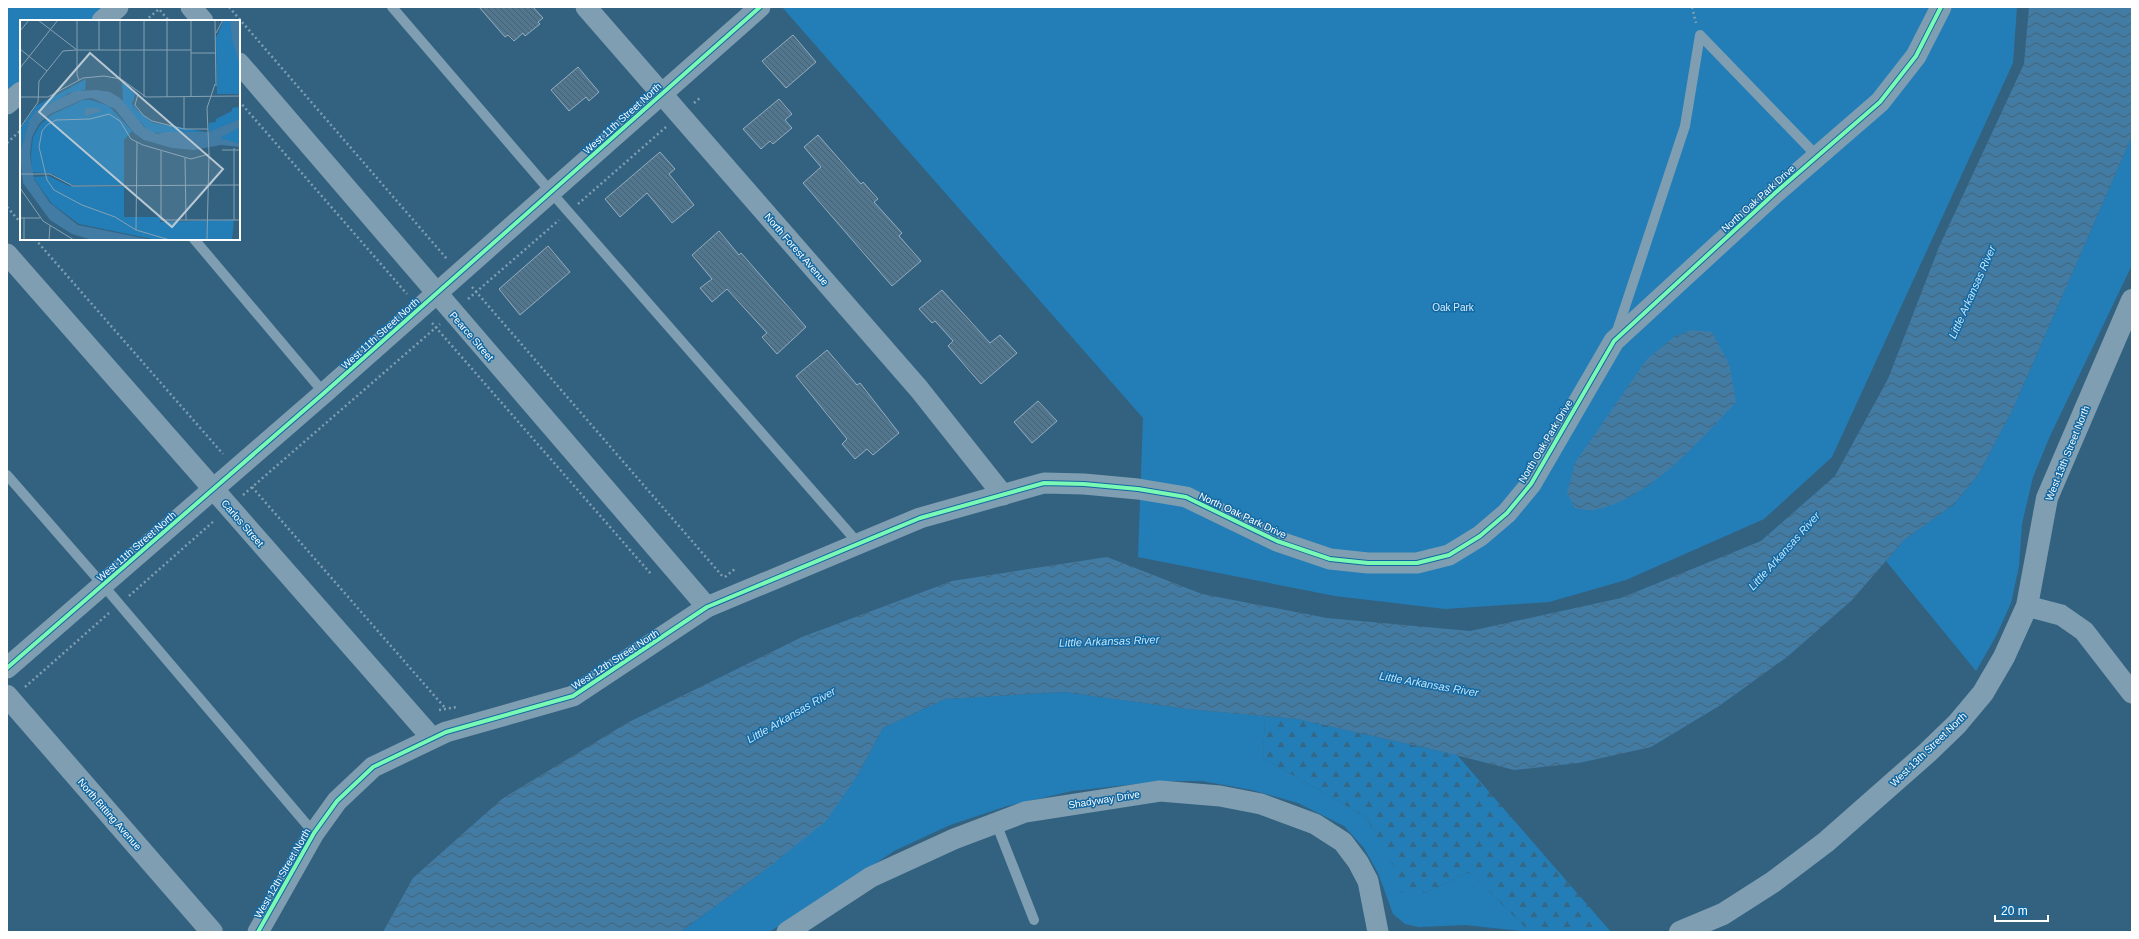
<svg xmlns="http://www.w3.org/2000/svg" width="2139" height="939" font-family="Arial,sans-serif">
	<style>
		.green { fill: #237eb7 }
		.forest { fill: url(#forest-firs) }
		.water { fill: url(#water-waves) }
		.building { fill: url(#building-back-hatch); stroke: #93adbf }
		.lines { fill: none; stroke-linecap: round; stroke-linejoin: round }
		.path { stroke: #7f9eb1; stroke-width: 2.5; stroke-dasharray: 2 3; stroke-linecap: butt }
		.service { stroke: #7f9eb1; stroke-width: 10 }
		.minor { stroke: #7f9eb1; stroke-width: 21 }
		.tertiary { stroke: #7f9eb1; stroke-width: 22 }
		.cycleway-casing { stroke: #1268a2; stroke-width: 6 }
		.cycleway { stroke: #7af9b4; stroke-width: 4 }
		.labels { text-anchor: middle; stroke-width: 3; stroke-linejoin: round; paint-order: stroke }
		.street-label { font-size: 10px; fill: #fff; stroke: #1268a2 }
		.park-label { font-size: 10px; fill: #d5eefe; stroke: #1268a2 }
		.water-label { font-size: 11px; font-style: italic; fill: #c4e6fc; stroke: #1268a2 }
		.inset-road { fill: none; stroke: #85a1b3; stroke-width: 1 }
		.view { fill: #b8c8d3; fill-opacity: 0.15; stroke: #b8c8d3; stroke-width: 2 }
		.inset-edge { fill: none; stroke: #fff; stroke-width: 2 }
	</style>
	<defs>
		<pattern id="forest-firs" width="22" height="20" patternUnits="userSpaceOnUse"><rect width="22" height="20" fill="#237eb7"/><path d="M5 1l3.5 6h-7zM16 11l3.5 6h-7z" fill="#356887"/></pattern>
		<pattern id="water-waves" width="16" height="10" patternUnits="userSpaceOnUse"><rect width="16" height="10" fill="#427ba3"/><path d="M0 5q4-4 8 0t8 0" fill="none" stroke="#476478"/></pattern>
		<pattern id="building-back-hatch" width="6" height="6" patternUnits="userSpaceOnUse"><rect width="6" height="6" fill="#51768f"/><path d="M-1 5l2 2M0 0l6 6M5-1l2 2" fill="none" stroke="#4e5f6a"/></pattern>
	</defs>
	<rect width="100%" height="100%" fill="#336281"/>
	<g class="green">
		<path d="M7,7h106l-16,14h-76v66l-14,12z"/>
		<path d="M782,7h1235l-4,56 -181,394 -68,62 -138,61 -77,22 -104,7 -110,-13 -197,-39 5,-139z"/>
		<path d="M2132,136v129l-82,171 -17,41 -11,47 -3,42 -8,37 -15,33 -20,35 -90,-110 18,-21 50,-36 24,-29 35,-66z"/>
		<path d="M1064,692l123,17 78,7 -2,42 103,59 30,52 2,24h27l45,-21 60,60 -65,-7 -46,2 -14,-3 -12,-10 -15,-41 -14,-25 -20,-22 -46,-23 -46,-13 -50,-9h-39l-91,10 -65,15 -57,19 -56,26 -80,54 -45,27h-89l85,-62 92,-94 26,-48 62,-29z"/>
	</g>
	<path class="forest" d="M1265,716l32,3 160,36 154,177h-81l-60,-60 -45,21h-27l-3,-24 -29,-52 -103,-59z"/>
	<g class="water">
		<path d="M2029,7h103v129l-119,273 -35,66 -24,29 -50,36 -52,60 -65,57 -68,49 -68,41 -72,16 -65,7 -70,-18 -147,-33 -110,-10 -123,-17 -119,7 -62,29 -26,48 -31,45 -61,49 -85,62h-297l30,-54 89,-79 125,-76 175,-86 150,-56 155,-24 95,37 125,24 143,13 151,-33 140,-57 74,-65 53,-97 51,-132 85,-183z"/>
		<path d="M1692,330l20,2 17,32 7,38c-38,40 -86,97 -142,108 -6,1 -13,-1 -19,-2l-8,-15 8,-30 72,-104 27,-22z"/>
	</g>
	<g class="building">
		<path d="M479,7h54l10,11 -5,4 2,2 -15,12 -2,-3 -9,8 -6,-6 -3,2z"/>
		<path d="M793,35l23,27 -30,26 -24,-27z"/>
		<path d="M578,67l21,25 -10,9 -3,-4 -17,14 -18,-21z"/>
		<path d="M779,99l13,15 -7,6 7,8 -19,16 -3,-3 -9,8 -18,-20z"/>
		<path d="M818,135l43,49 2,-2 15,17 -4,3 28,31 -3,3 22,25 -29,25 -89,-103 18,-16 -17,-20z"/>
		<path d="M660,152l15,17 -6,5 25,31 -22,18 -25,-30 -27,24 -15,-18z"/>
		<path d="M719,231l20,24 2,-2 65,74 -29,27 -15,-17 5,-4 -40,-44 -15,13 -12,-14 12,-9 -20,-24z"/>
		<path d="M548,246l22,26 -50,43 -21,-26z"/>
		<path d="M942,290l48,53 10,-8 17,18 -36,31 -33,-38 5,-5 -18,-20 -3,2 -13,-14z"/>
		<path d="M827,350l30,35 3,-2 39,50 -26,22 -6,-6 -12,10 -13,-15 5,-5 -51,-63z"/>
		<path d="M1038,401l19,20 -25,22 -18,-21z"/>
	</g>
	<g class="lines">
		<g class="path">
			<path d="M229,7l218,252"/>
			<path d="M1692,7l4,16"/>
			<path d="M145,21l14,-12 10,12"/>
			<path d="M239,101l168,193"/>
			<path d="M694,103l7,-6"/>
			<path d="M7,143l14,-13"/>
			<path d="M578,204l88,-77"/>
			<path d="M7,207l14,16"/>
			<path d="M35,239l188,215"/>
			<path d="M472,287l252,291"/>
			<path d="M468,299l91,-79"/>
			<path d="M432,323l219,251"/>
			<path d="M252,487l194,222"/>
			<path d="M243,495l197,-171"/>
			<path d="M725,577l11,-9"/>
			<path d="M129,596l86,-76"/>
			<path d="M25,687l84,-74"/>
			<path d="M439,710l18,-3"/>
		</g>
		<g class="service">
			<path d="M392,7l159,185 307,351"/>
			<path d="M194,239l130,154"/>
			<path d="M1616,334l69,-208 15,-91 117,121"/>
			<path d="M7,475l96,110 211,248"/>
			<path d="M996,823l38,97"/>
		</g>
		<g class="minor">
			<path d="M191,7l12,14"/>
			<path d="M586,7l333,382 84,106"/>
			<path d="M102,21l16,-14"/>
			<path d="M239,63l468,544"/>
			<path d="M7,104l14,-12"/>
			<path d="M7,254l425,484"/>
			<path d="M2027,606l34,9 23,16 48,62"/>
			<path d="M7,668l317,-275 436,-386"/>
			<path d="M258,932l56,-99 23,-32 36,-34 73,-35 127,-36 134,-89 213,-89 124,-35 40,1 54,5 48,8 91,44 53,18 38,4h49l32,-8 31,-19 27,-23 24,-29 83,-143 161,-148 105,-91 36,-46 25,-49"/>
			<path d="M787,932l84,-55 83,-38 71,-27 135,-21 60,5 41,8 54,20 28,18 15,20 10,19 10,51"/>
		</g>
		<g class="tertiary">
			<path d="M7,696l205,236"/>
			<path d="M1680,932l43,-18 50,-32 53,-40 101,-89 30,-29 26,-31 21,-36 23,-51 20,-108 85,-198"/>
		</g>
		<g class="cycleway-casing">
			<g id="cycleway">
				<path d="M7,668l317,-275 436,-386"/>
				<path d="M258,932l56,-99 23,-32 36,-34 73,-35 127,-36 134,-89 213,-89 124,-35 40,1 54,5 48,8 91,44 53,18 38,4h49l32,-8 31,-19 27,-23 24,-29 83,-143 161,-148 105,-91 36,-46 25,-49"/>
			</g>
		</g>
		<use href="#cycleway" class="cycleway"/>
	</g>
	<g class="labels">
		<g class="street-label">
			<text transform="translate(622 118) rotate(-42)" y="4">West 11th Street North</text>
			<text transform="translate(1758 198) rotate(-42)" y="4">North Oak Park Drive</text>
			<text transform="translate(797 249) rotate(49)" y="4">North Forest Avenue</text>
			<text transform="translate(380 333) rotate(-42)" y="4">West 11th Street North</text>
			<text transform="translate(472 336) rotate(49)" y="4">Pearce Street</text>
			<text transform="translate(1545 441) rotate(-59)" y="4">North Oak Park Drive</text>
			<text transform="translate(2067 453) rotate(-68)" y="4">West 13th Street North</text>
			<text transform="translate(1243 515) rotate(25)" y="4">North Oak Park Drive</text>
			<text transform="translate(243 523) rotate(49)" y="4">Carlos Street</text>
			<text transform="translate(136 546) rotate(-41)" y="4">West 11th Street North</text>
			<text transform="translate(615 659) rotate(-33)" y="4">West 12th Street North</text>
			<text transform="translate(1928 749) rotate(-44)" y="4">West 13th Street North</text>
			<text transform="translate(1104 799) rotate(-9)" y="4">Shadyway Drive</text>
			<text transform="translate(110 814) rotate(49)" y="4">North Bitting Avenue</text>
			<text transform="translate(282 873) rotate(-60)" y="4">West 12th Street North</text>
		</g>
		<g class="park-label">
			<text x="1453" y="311">Oak Park</text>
		</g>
		<g class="water-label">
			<text transform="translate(1972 292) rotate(-66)" y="4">Little Arkansas River</text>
			<text transform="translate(1784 551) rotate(-48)" y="4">Little Arkansas River</text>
			<text transform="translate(1109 641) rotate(-2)" y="4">Little Arkansas River</text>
			<text transform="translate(1429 684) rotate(10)" y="4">Little Arkansas River</text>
			<text transform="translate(791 715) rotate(-30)" y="4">Little Arkansas River</text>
		</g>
	</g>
	<g transform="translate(20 20)">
		<rect width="220" height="220" fill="#336281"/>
		<path d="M204,0h6l10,46v28h-23l-1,-56zM66,59l-1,11 -16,3 -40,28 -9,32v-23l16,-24zM108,67l7,7 -2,9 4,7 16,13 53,9 -55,1 -19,-19 3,-2 -3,-14 -4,-4zM220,79v20l-31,13v-9l7,-1v-3l16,-8v-3l7,-1zM63,80h8l18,6 23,25 -8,9v45h-49l-7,-1 -15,-10 -21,-2 -1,-17 2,-18 7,-12 11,-10zM29,156l20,10 55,1v30h36v5l74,-2 -2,20h-75l-78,-16 -27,-20 -19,-27z" fill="#237eb7"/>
		<path d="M102,62l6,5v7l6,2 -2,7 3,9 -3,2 -9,-12zM220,91v8l-30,13v-5zM220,107v17l-20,-5v-2z" fill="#237eb7"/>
		<path d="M210,0h10v46l-8,-28zM77,70l13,2 10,6 24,29 13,7 8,-2h44l31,-13v8l-20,11 20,6v3l-19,-2 -27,5 -22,-2 -28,-8 -10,-7 -19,-24 -23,-11 -8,1 -34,15 -11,10 -7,13 -2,18 4,24 16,24 28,22 74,15h-59l-21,-6 -22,-14 -27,-37 -3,-30 9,-32 7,-10 39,-20zM66,88h11l5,3 -16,5 -2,-2z" fill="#427ba3"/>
		<path class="inset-road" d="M18,0l39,30h114M57,0v55l2,5M79,0v30M124,0v77M171,0v77M195,0l1,66M0,11l9,-11M196,13l7,-13M0,29l27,22M171,33h24M0,48l38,-48M100,59v-59M118,74l-3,11 8,10 9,6 32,8h24M0,77h28l35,-19 21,-2 17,3 25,18 94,-1M147,77v-77M164,77v32M0,108l18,-26 1,-21 24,-30 13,-1M202,130h18M141,131v69h79M165,138l1,62M0,154h30l23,12 167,-1M0,168l23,33 31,19M0,198h20M214,200v-72M116,210l1,-88M4,220v-22M29,220l1,-14M150,220l-34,-10 -21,-13 -33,-12 -28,-15 -7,-10 -8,-33 3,-16 5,-6 9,-5 34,-1 19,-5 11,7 11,18 12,6 48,14 18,-5M187,220l2,-86 -2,-46 8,-24"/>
		<path class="view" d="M70,33l133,116 -51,58 -133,-115z"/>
		<rect width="220" height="220" class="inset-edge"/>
	</g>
	<rect width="2139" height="939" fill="none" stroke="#ffffff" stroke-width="16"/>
	<path d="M1995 915v6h53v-6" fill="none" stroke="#ffffff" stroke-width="2"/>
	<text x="2001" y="915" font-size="12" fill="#ffffff" stroke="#1268a2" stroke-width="3" paint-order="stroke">20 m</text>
</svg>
